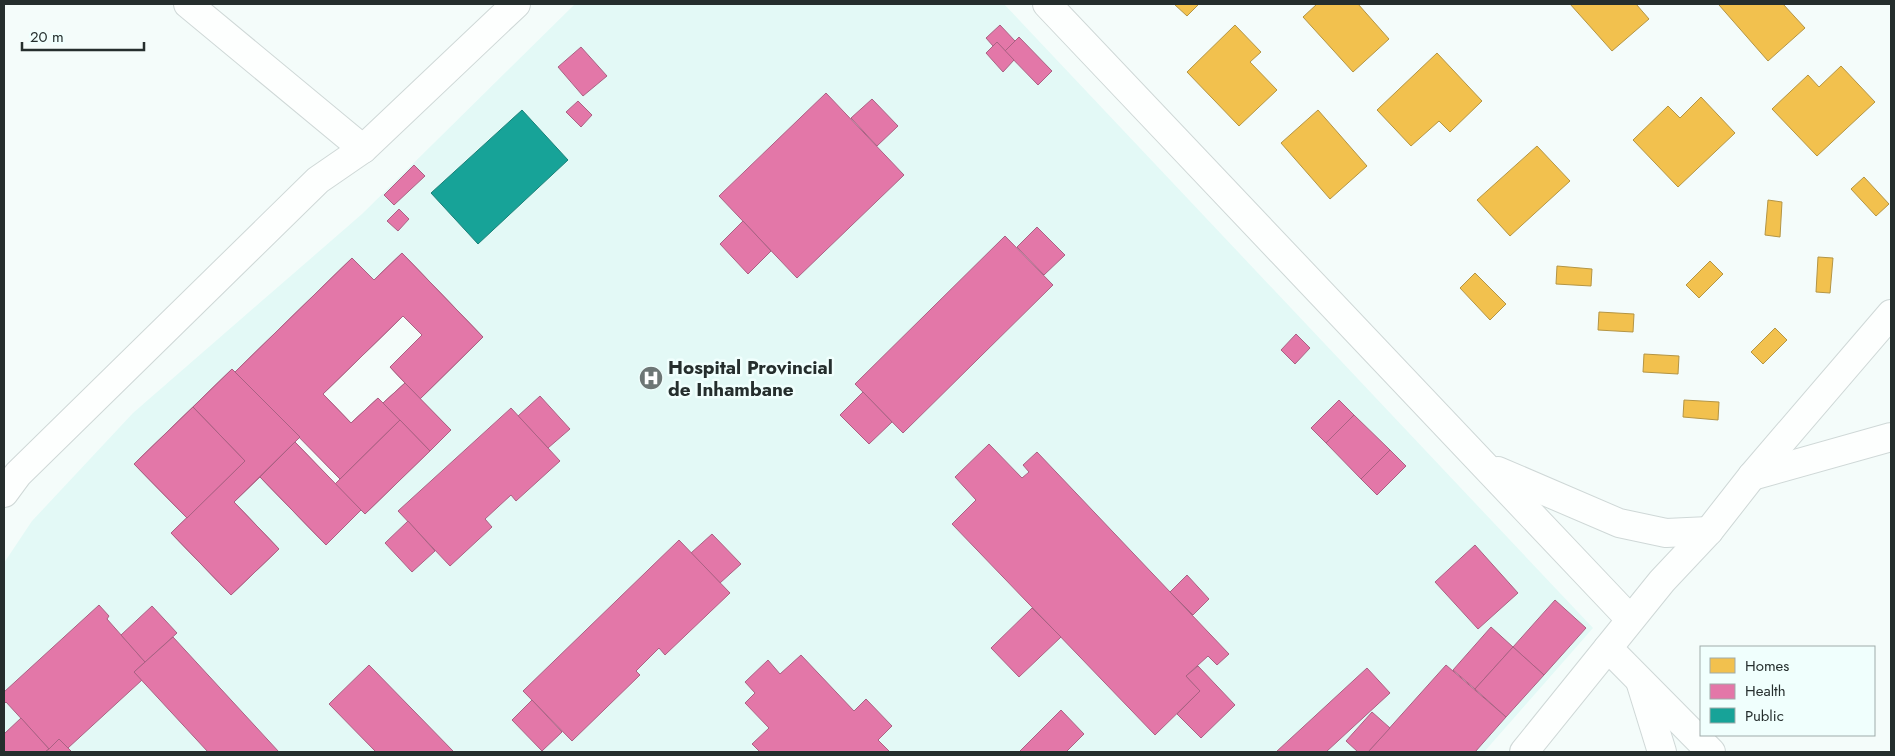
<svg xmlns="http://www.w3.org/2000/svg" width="1895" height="756" font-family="Jost,sans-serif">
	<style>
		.built { fill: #e3f9f6; fill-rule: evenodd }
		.homes { fill: #f2c14e; stroke: #b49544 }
		.health { fill: #e377a8; stroke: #aa6183; fill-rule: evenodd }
		.public { fill: #17a398; stroke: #1b8078 }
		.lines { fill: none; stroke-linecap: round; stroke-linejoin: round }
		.minor-casing { stroke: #cfd8d7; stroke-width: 30 }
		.major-casing { stroke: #cfd8d7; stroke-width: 30 }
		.minor { stroke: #fdfffe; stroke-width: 28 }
		.major { stroke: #fdfffe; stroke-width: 28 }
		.labels { text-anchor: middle; stroke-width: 5; stroke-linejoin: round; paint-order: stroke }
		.poi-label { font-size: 19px; font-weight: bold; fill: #252e2d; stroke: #f0fffd; text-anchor: start }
	</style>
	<rect width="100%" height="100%" fill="#f4fcfa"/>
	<g class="built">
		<path d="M575,4h429l589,624 -109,124h-9l111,-124 -31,-28 -42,47 -22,-19 -38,42 -7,-5 -56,63 -18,-15 -26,28 12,11h-32l64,-59 -23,-25 -91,84h-210l18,-18 -23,-24 -42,42h-129l-36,-41 -53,-56 -21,19 -13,-13 -22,21 10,11 -10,11 24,24 -17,16 8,8h-306l-85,-87 -40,39 47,48h-97l-106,-115 3,-4 -55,2 -14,-16 2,-3 -10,-11 -95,87v-129l28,-42 101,-108 229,-199zM1000,25l15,16 4,-4 33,34 -14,13 -24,-24 -11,11 -17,-17 7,-8 -7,-8zM581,47l25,29 -23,20 -25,-29zM826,93l25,25 21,-19 26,27 -21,20 27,29 -107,102 -26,-26 -24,23 -27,-30 23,-23 -24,-26zM578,101l14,14 -11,11 -15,-14zM522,110l46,50 -90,84 -46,-51zM414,165l10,11 -30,29 -10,-11zM1037,227l27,27 -20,21 9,10 -150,147 -11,-10 -24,22 -28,-29 23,-23 -7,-9 149,-147 12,11zM402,253l81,84 -63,62 -55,115 -4,-4 -35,34 -66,-67 -26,25 45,47 -48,46 -60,-61 16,-16 -53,-54 98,-95 3,3 117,-114 22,22zM1296,334l14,14 -14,15 -15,-13zM540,396l30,32 -22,20 11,13 -42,40 -6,-6 -26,24 -35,47 -15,-15 -23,21 -27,-29 23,-22 -9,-10 111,-103 8,8zM1339,400l67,66 -29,28 -66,-66zM989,444l33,34 7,-6 -6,-7 147,127 17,-16 22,23 -16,16 36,39 -12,11 -9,-9 -10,10 37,39 -34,32 -24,-23 -23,21 -93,-98 -41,40 -29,-29 41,-40 -80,-84 24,-24 -21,-23zM712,534l28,29 -20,20 10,11 -64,61 -7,-7 -23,23 4,5 -68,65 -10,-9 -20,19 -30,-31 20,-20 -9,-9 155,-151 13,13zM1475,546l43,47 -40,36 -43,-47z"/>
		<path d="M142,680l66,72h-136l-4,-4z"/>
		<path d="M6,702l15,16 -17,16v-30z"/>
	</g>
	<g class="homes">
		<path d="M1174,4h25l-12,12z"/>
		<path d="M1317,4h41l31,35 -36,33 -50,-55z"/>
		<path d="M1570,4h66l13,15 -37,32z"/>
		<path d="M1720,4h63l22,24 -37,33 -49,-56z"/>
		<path d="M1235,25l26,27 -11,10 27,28 -38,36 -52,-54z"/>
		<path d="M1437,53l45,48 -32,31 -11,-11 -28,25 -34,-36z"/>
		<path d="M1841,66l34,36 -58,54 -45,-47 36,-34 11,12z"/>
		<path d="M1701,97l34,36 -57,54 -45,-47 35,-34 12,12z"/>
		<path d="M1318,110l49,56 -37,33 -49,-56z"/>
		<path d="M1537,146l33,35 -60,55 -33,-36z"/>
		<path d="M1864,177l25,27 -13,12 -25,-27z"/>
		<path d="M1768,200l14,2 -2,35 -15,-2z"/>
		<path d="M1818,257l15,1 -3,35 -14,-1z"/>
		<path d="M1710,261l13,13 -24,24 -13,-13z"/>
		<path d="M1557,266l35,3 -1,17 -35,-2z"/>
		<path d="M1475,273l31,31 -16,16 -30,-32z"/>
		<path d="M1599,312l35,2 -1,18 -35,-2z"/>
		<path d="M1775,328l12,12 -24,24 -12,-12z"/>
		<path d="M1644,354l35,2 -1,18 -35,-2z"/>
		<path d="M1684,400l35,2 -1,18 -35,-3z"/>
	</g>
	<g class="health">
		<path d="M1000,25l15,16 -10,10 -8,-9 -4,4 -7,-8z"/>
		<path d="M1019,37l33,34 -14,14 -33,-34z"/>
		<path d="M997,42l17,18 -11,12 -17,-19z"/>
		<path d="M581,47l26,29 -24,20 -25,-29z"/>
		<path d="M826,93l78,82 -107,103 -78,-82z"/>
		<path d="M872,99l26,27 -21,20 -26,-28z"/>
		<path d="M578,101l14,14 -11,12 -15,-15z"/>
		<path d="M414,165l11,11 -31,29 -10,-10z"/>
		<path d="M399,209l10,10 -11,12 -11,-10z"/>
		<path d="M743,221l28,30 -23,23 -28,-30z"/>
		<path d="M1037,227l28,28 -21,20 -27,-28z"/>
		<path d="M1005,236l48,49 -150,148 -48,-49z"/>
		<path d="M402,253l81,84 -63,62 31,31 -86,84 -4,-4 -35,35 -66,-68 -26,25 45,47 -48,46 -60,-62 16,-15 -53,-54 98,-95 3,3 117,-114 22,22zM403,316l19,19 -32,32 15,16 -22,20 -5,-5 -27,25 -28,-29zM300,437l40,42 -5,5 -40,-42z"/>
		<path d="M402,253l81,84 -63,62 -30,-32 32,-32 -19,-19 -80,78 28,29 27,-25 22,22 -60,59 -105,-107 117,-114 22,22z"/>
		<path d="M1296,334l14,14 -15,16 -14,-14z"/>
		<path d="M232,369l68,68 -66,65 45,47 -48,46 -60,-62 74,-72 -52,-54z"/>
		<path d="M405,383l46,47 -21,21 -47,-48z"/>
		<path d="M863,392l29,30 -23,22 -29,-29z"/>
		<path d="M540,396l30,33 -22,19 -30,-32z"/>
		<path d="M1339,400l15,15 -28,28 -15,-15z"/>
		<path d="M193,407l52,54 -58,57 -53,-54z"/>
		<path d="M511,408l49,53 -44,40 -5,-6 -26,24 7,8 -42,39 -52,-55z"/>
		<path d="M1354,415l36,35 -29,29 -35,-36z"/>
		<path d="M400,420l30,31 -65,63 -30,-30z"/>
		<path d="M295,442l66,68 -35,35 -66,-68z"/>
		<path d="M989,444l33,34 7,-6 -6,-7 14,-13 192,202 -12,11 -9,-9 -22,20 14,15 -45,44 -203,-211 24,-24 -21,-23z"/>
		<path d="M1390,450l16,16 -29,29 -16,-16z"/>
		<path d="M408,521l27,30 -23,21 -27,-29z"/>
		<path d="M712,534l29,30 -21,19 -29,-30z"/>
		<path d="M679,540l51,53 -65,62 -6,-7 -23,23 4,4 -68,66 -49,-50z"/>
		<path d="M1475,545l43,48 -40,36 -43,-47z"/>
		<path d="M1187,575l22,24 -16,16 -23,-23z"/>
		<path d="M1555,600l31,28 -42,47 -31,-28z"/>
		<path d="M99,605l10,11 -2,3 38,43 -11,10 8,8 -74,68 -9,-9 -10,10 -43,-47 -2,2v-12z"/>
		<path d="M152,606l25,27 -32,29 -24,-27z"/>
		<path d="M1032,608l29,29 -42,40 -28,-29z"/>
		<path d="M1491,627l22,20 -38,42 -22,-19z"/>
		<path d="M173,637l106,115h-71l-74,-80z"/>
		<path d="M1513,647l31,28 -38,42 -31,-28z"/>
		<path d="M801,655l53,56 12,-12 26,27 -14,14 12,12h-130l-8,-8 17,-16 -24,-25 10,-10 -10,-11 23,-22 12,14z"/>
		<path d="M369,665l85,87h-78l-47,-48z"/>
		<path d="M1446,665l60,52 -31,35h-107z"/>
		<path d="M1198,666l37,39 -34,33 -24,-24 23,-23 -14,-15z"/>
		<path d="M1367,668l23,25 -64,59h-50z"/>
		<path d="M532,700l30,32 -20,19 -30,-31z"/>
		<path d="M1061,710l23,24 -18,18h-47z"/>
		<path d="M1372,712l18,16 -22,24h-10l-12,-11z"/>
		<path d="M21,718l28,31 -4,3h-41v-18z"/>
		<path d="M59,739l13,13h-27l4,-3z"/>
	</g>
	<path class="public" d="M522,110l46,50 -90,84 -47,-51z"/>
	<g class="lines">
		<g class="minor-casing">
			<g id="minor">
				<path d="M188,4l175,145"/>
				<path d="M1047,4l583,615"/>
				<path d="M1498,471l121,52 47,10 43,-2"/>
				<path d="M1752,476l139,-39"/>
				<path d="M1608,648l103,104"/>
				<path d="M1641,684l21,68"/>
				<path d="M1524,752l138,-171 47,-50 43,-55 139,-162"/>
			</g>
		</g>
		<g class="major-casing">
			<path id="major" d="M4,493l14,-19 300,-294 45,-31 153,-145"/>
		</g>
		<use href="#minor" class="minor"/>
		<use href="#major" class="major"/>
	</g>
	<defs>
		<g id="hospital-disc" transform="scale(1.25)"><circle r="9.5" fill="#6d7675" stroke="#f0fffd"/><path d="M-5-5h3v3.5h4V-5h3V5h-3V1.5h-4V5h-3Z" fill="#fff"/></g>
	</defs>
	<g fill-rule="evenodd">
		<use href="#hospital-disc" x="651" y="378"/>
	</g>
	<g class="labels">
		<g class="poi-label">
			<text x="668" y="374">Hospital Provincial<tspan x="668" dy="22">de Inhambane</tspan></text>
		</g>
	</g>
	<rect width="1895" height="756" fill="none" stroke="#252e2d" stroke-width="10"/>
	<rect x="1700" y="646" width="175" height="90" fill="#f0fffd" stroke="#9fabaa"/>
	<rect x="1710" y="658" width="25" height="15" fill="#f2c14e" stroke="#9fabaa"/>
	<text x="1745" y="671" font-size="15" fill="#252e2d">Homes</text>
	<rect x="1710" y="684" width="25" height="15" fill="#e377a8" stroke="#9fabaa"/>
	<text x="1745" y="696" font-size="15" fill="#252e2d">Health</text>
	<rect x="1710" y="708" width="25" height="15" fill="#17a398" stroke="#9fabaa"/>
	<text x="1745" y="721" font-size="15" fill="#252e2d">Public</text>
	<path d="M22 42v8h122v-8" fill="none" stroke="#252e2d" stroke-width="2.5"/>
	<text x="30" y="42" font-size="15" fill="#252e2d" stroke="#f0fffd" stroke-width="4" paint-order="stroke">20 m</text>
</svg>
